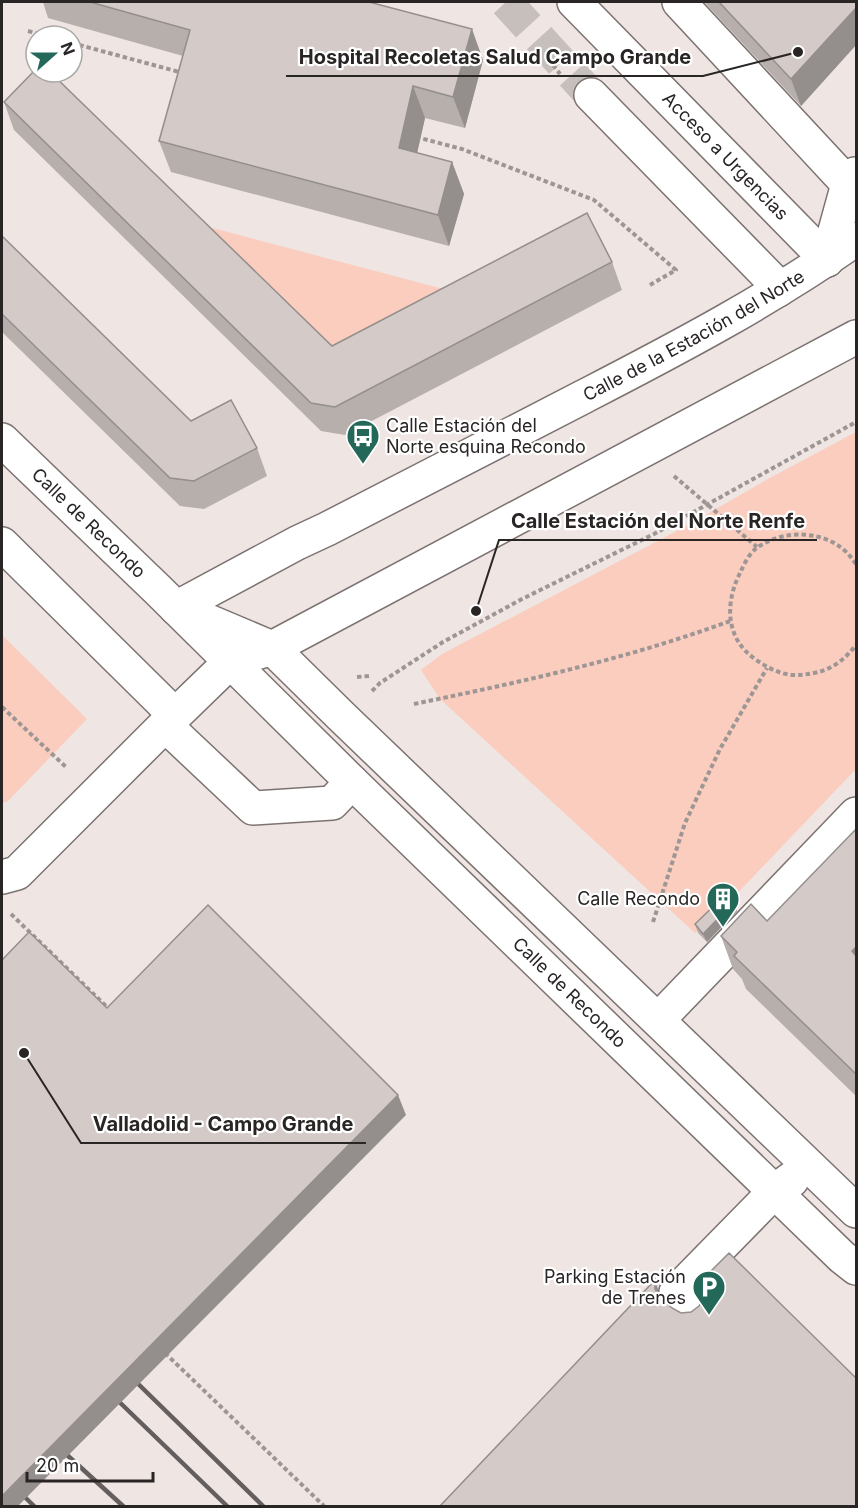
<svg xmlns="http://www.w3.org/2000/svg" width="858" height="1508" font-family="Inter,sans-serif">
	<style>
		.green { fill: #fbcdbf }
		.lines { fill: none; stroke-linecap: round; stroke-linejoin: round }
		.minor-tunnel { stroke: #c7bfbc; stroke-width: 33; stroke-dasharray: 33 16; stroke-linecap: butt }
		.minor-casing { stroke: #7c7371; stroke-width: 36 }
		.path { stroke: #9d9694; stroke-width: 4; stroke-dasharray: 4.5 3; stroke-linecap: butt }
		.minor { stroke: #fff; stroke-width: 33 }
		.rail { stroke: #645f5e; stroke-width: 4.5 }
		.wall { fill: #b6afac }
		.shaded-wall { fill: #948e8c }
		.building { fill: #d4cbc8; stroke: #948e8c; stroke-width: 1.5 }
		.labels { text-anchor: middle; stroke-width: 4.5; stroke-linejoin: round; paint-order: stroke }
		.street-label { font-size: 18px; fill: #282524; stroke: #fff }
		.poi-label { font-size: 18px; fill: #282524; stroke: #fff; text-anchor: end }
		.leader { fill: none; stroke: #282524; stroke-width: 2 }
		.callout-dot { fill: #282524; stroke: #fff; stroke-width: 2 }
		.callout-label { font-size: 20px; text-anchor: middle; font-weight: bold; fill: #282524; stroke: #fff; stroke-width: 4.5; stroke-linejoin: round; paint-order: stroke }
	</style>
	<rect width="100%" height="100%" fill="#efe5e2"/>
	<g class="green">
		<path d="M209,227l257,68 -126,60z"/>
		<path d="M856,432v337l-128,134 -33,30 -255,-234 -19,-29 21,-16 248,-130 76,-44z"/>
		<path d="M2,635l85,84 -79,82 -6,2z"/>
	</g>
	<g class="lines">
		<path class="minor-tunnel" d="M506,2l85,93"/>
		<g class="minor-casing">
			<g id="minor">
				<path id="s1" d="M574,2l253,258"/>
				<path d="M679,2l169,182 8,17"/>
				<path d="M591,95l182,186 5,9"/>
				<path d="M827,260l21,-76 7,-10"/>
				<path id="s2" d="M2,440l156,150 194,192 490,475 14,11"/>
				<path d="M2,544l173,171"/>
				<path id="s3" d="M176,608l121,-65 30,-14c86,-45 172,-89 258,-133 93,-48 186,-97 271,-157"/>
				<path d="M194,615l78,33 68,67 516,496"/>
				<path d="M165,725l88,83 79,-5 20,-21"/>
				<path d="M2,877l15,-4 148,-148 66,-64 41,-13 584,-311"/>
				<path d="M658,1020l198,-206"/>
				<path d="M688,1303l-12,-11 99,-101 16,-12 1,1"/>
			</g>
		</g>
		<g class="path">
			<path d="M28,31l19,5"/>
			<path d="M72,43l111,30"/>
			<path d="M553,65l7,9"/>
			<path d="M416,137l46,12 132,51 82,70 -26,15"/>
			<path d="M674,476l83,71"/>
			<path d="M856,564c-4,-5 -7,-10 -12,-14 -23,-20 -61,-20 -86,-3 -8,5 -14,17 -18,26 -15,30 -15,65 15,86 11,8 24,15 38,16 28,0 46,-8 63,-30"/>
			<path d="M357,677l12,-1"/>
			<path d="M372,691l8,-8 63,-41 79,-43 132,-65 202,-112"/>
			<path d="M414,704c107,-22 213,-45 316,-83"/>
			<path d="M2,707l65,61"/>
			<path d="M11,914l99,96 -1,1"/>
			<path d="M653,922l32,-99 35,-74 47,-81"/>
			<path d="M165,1353l159,153"/>
		</g>
		<use href="#minor" class="minor"/>
		<g class="rail">
			<path d="M126,1372l137,134"/>
			<path d="M109,1392l118,114"/>
			<path d="M55,1444l68,62"/>
			<path d="M2,1475l32,31"/>
		</g>
	</g>
	<g class="wall">
		<path d="M43,2h326l114,58 -18,68 -40,-10 -8,35 35,9 12,32 -15,52 -278,-74 -12,-31 24,-85 -135,-38z"/>
		<path d="M704,2h152v43l-55,61z"/>
		<path d="M4,102l328,244 280,-84 10,28 -277,145 -24,-4 -307,-301z"/>
		<path d="M2,236l189,185 66,27 10,28 -63,33 -24,-3 -178,-174z"/>
		<path d="M856,829v267l-110,-107 -4,-10 -9,-10 -12,-33 46,-15z"/>
		<path d="M737,911l-30,31 -9,-9 -3,-9z"/>
	</g>
	<g class="shaded-wall">
		<path d="M856,8v37l-55,61 -10,-27z"/>
		<path d="M472,29l11,31 -18,68 -12,-31z"/>
		<path d="M413,86l12,32 -14,62 -12,-32z"/>
		<path d="M452,162l12,32 -15,52 -11,-31z"/>
		<path d="M734,902l3,9 -30,31 -4,-8z"/>
		<path d="M856,947v16l-4,-12z"/>
		<path d="M398,1095l8,20 -388,391h-16v-10z"/>
		<path d="M655,1280l3,9v9l-3,-9z"/>
	</g>
	<g class="building">
		<path d="M90,2h279l103,27 -19,68 -40,-11 -14,62 53,14 -14,53 -279,-74 31,-111z"/>
		<path d="M719,2h137v6l-65,71z"/>
		<path d="M36,69v3h14l282,274 255,-133 25,49 -277,145 -24,-4 -307,-301z"/>
		<path d="M2,236l189,185 40,-21 26,48 -63,33 -24,-3 -168,-164z"/>
		<path d="M856,829v118l-4,4 4,5v118l-122,-118 3,-4 -16,-16 30,-32 16,17z"/>
		<path d="M726,894l8,8 -31,32 -8,-10z"/>
		<path d="M208,905l190,190 -396,401v-536l27,-28 78,76z"/>
		<path d="M729,1253l127,125v128h-416l215,-226v9l5,8 12,11 9,5 10,-1 8,-6 4,-7v-10l-4,-6z"/>
	</g>
	<defs>
		<g id="bus-pin" transform="scale(1.725)"><path d="M0 17L-7.5 6A9.5 9.5 0 1 1 7.5 6Z" fill="#246859" stroke="#fff"/><path d="M-5-6H5V4H4V6H2V4H-2V6H-4V4H-5ZM-3.5-4V0h7V-4ZM-3.5 1.2v1.5H-2V1.2ZM2 1.2v1.5H3.5V1.2Z" fill="#fff"/></g>
		<g id="building-pin" transform="scale(1.725)"><path d="M0 17L-7.5 6A9.5 9.5 0 1 1 7.5 6Z" fill="#246859" stroke="#fff"/><path d="M-4-6H4V6H1V3H-1V6H-4ZM-2.5-4.3h1.7v1.8h-1.7ZM.8-4.3h1.7v1.8H.8ZM-2.5-1h1.7V.8h-1.7ZM.8-1h1.7V.8H.8Z" fill="#fff"/></g>
		<g id="parking-pin" transform="scale(1.725)"><path d="M0 17L-7.5 6A9.5 9.5 0 1 1 7.5 6Z" fill="#246859" stroke="#fff"/><path d="M-3.5-5.5H1a3.5 3.5 0 0 1 0 7H-1V5.5H-3.5ZM-1-3.4V-.6H.8a1.4 1.4 0 0 0 0-2.8Z" fill="#fff"/></g>
	</defs>
	<g fill-rule="evenodd">
		<use href="#bus-pin" x="363" y="436"/>
		<use href="#building-pin" x="723" y="899"/>
		<use href="#parking-pin" x="709" y="1287"/>
	</g>
	<g class="labels">
		<g class="street-label">
			<text dy="6" stroke="none"><textPath href="#s1" startOffset="216">Acceso a Urgencias</textPath></text>
			<text dy="6" stroke="none"><textPath href="#s3" startOffset="585">Calle de la Estación del Norte</textPath></text>
			<text dy="6" stroke="none"><textPath href="#s2" startOffset="120">Calle de Recondo</textPath></text>
			<text dy="6" stroke="none"><textPath href="#s2" startOffset="792">Calle de Recondo</textPath></text>
		</g>
		<g class="poi-label">
			<text x="386" y="432" text-anchor="start">Calle Estación del<tspan x="386" dy="21">Norte esquina Recondo</tspan></text>
			<text x="700" y="905">Calle Recondo</text>
			<text x="686" y="1283">Parking Estación<tspan x="686" dy="21">de Trenes</tspan></text>
		</g>
	</g>
	<path class="leader" d="M798 52L703 76H286M476 611L499 540H817M24 1053L81 1143H366"/>
	<g class="callout-dot">
		<circle cx="798" cy="52" r="6"/>
		<circle cx="476" cy="611" r="6"/>
		<circle cx="24" cy="1053" r="6"/>
	</g>
	<g class="callout-label">
		<text x="495" y="64">Hospital Recoletas Salud Campo Grande</text>
		<text x="658" y="528">Calle Estación del Norte Renfe</text>
		<text x="223" y="1131">Valladolid - Campo Grande</text>
	</g>
	<rect width="858" height="1508" fill="none" stroke="#282524" stroke-width="6"/>
	<g transform="translate(54 54) rotate(69)"><circle r="28" fill="#ffffff" stroke="#a9a8a7" stroke-width="1.5"/>
	<path d="M0-4.5L10 22L0 15L-10 22Z" fill="#246859"/>
	<text y="-9" font-size="16" font-weight="bold" text-anchor="middle" fill="#282524">N</text>
	</g>
	<path d="M27 1472v9h126v-9" fill="none" stroke="#282524" stroke-width="3"/>
	<text x="36" y="1472" font-size="18" fill="#282524" stroke="#ffffff" stroke-width="4.5" paint-order="stroke">20 m</text>
</svg>
